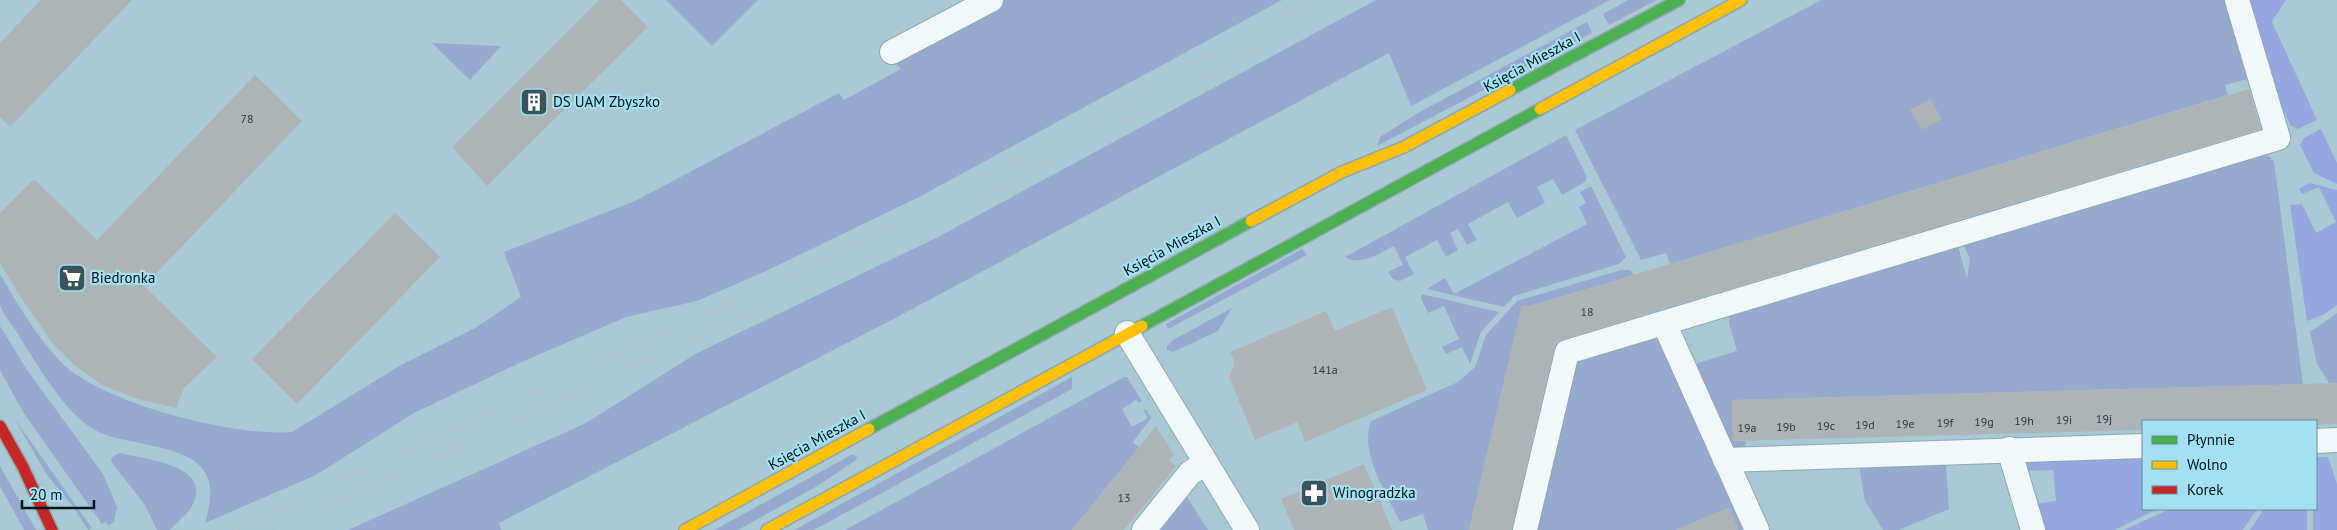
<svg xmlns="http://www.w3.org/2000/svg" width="2337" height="530" font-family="'PT Sans',sans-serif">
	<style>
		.green { fill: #98a9d0 }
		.forest { fill: #96a7df }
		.building { fill: #aeb3b5 }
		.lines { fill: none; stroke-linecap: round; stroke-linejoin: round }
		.street-casing { stroke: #8ea8b0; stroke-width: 26 }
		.fast-casing { stroke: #8ea8b0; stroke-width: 14 }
		.slow-casing { stroke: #8ea8b0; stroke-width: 14 }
		.jam-casing { stroke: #8ea8b0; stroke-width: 14 }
		.street { stroke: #f2f7f9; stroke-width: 24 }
		.fast { stroke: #4caf50; stroke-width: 11 }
		.slow { stroke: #ffc107; stroke-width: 11 }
		.jam { stroke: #c62828; stroke-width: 11 }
		.tram { stroke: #bcc6c9; stroke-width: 1 }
		.labels { text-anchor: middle; stroke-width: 4.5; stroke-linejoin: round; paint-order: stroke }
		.number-label { font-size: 12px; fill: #2c3c42 }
		.street-label { font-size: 15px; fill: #00151c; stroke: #a4dff2 }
		.poi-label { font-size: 15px; fill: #00151c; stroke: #a4dff2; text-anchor: start }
	</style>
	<rect width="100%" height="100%" fill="#a8c9d4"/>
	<g class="green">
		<path d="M666,0h92l-46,46z"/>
		<path d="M992,0h290l-363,197 -155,75 -67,29 -71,16 -102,44 -110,52 -98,62 -111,48c2,-8 5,-17 5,-26 6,-58 -83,-47 -117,-68 -30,-18 -58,-68 -77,-98 -5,-8 -13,-17 -16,-26 0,-9 0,-22 0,-31 19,32 37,64 63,90 42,40 172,73 229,68l109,-67 74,-37 46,-31 -17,-45 131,-51 204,-108 5,7 57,-31 -14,-15z"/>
		<path d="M1376,0h234l-199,106 -22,-53 -486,261 -404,209 2,7h-153l238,-107 111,-70 241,-116z"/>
		<path d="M1628,0h29l-48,25 -6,-11z"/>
		<path d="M1821,0h408l23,78 -27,7 3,10 -558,169 -4,-11 -25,7 -66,-130z"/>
		<path d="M1587,22l5,11 -215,113 3,-9 38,-24z"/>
		<path d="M432,43l69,3 -31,34z"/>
		<path d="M1566,135l21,42 -2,5 -23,13 -9,-16 -16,8 8,16 -28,15 -9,-16 -40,22 9,16 -10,5 -9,-16 -8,4 8,17 -12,7 -9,-17 -32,17 9,17 -14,7 -7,-2 -5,-7 15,-7 -9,-19c-15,7 -33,21 -49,11z"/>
		<path d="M2263,151l11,10 29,223 -571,16 1,41h13l-1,10 -16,1 -40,-80 9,-9 39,-12 -8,-28v-11l229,-66 9,33 3,-21 -7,-14z"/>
		<path d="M1591,186l35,71 -7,7 -105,32 -10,11 -77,-18 18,-11 9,16 133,-70 -8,-17 7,-4 -6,-11z"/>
		<path d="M1302,249l5,6 -139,74 -2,-5z"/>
		<path d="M1621,270h9l4,5 -111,33 -1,-3 -53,225h-41l-5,-16 -23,8c-13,-28 -41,-69 -29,-101l87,-39 17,-15 11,-32 31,-34z"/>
		<path d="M1422,294l77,18 -18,20 -11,32 -8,-17 -16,7 -4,-7 17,-8 -15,-33 -16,7 -7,-15z"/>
		<path d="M1232,308l-14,23 -45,21 -6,-2v-4l6,-6z"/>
		<path d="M2337,313v70h-8l-12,-19 -7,-32z"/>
		<path d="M0,326l27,44 76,104 14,33 -3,15 -6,4 -2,-4 -4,2 -79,-112 -23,-42z"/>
		<path d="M1652,336l8,7 88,187h-10l-9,-22 -53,22h-142l41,-170z"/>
		<path d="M1072,377v12l-258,141h-20z"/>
		<path d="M1124,377h3l15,24 -3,2 -3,-3 -14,9 10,18 16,-9 -5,-8 3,-1 5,9 -18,24 6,5 -67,83h-227z"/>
		<path d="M14,418l78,110 -4,2 -14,-22 -27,-33z"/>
		<path d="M119,453c25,6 93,11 74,51 -5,10 -16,18 -23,26h-13l-12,-25 -33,-42 -1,-5z"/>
		<path d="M853,454l4,3 -1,3 -37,25 -81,45h-24z"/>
		<path d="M1946,464l3,45 -50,21h-16l-18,-29 -6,-35z"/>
		<path d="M0,466l36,64h-12l-24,-44z"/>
		<path d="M1184,492l24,38h-54z"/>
	</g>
	<g class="forest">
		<path d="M2245,0h41l-14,22 45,98 -19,9 -7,-3 -17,-33z"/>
		<path d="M2321,129l16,34v21l-23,-11 -14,-28 4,-7z"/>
		<path d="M2309,183l28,7v115l-12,9 -18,7 -17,-116 12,-1 14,29 20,-11 -17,-35 -17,7 -3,-5z"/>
		<path d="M2143,456v53h15l-44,21h-73l-9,-26 24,-3 -3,-31 -26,1 -3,-13z"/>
		<path d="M2316,457h12l9,27v46h-24v-21h3z"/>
		<path d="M2170,509h87l-14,21h-119z"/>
		<path d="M2264,509h43v21h-57z"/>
	</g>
	<g class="building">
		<path d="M41,0h91l-122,127 -10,-10v-74z"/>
		<path d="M599,0h22l27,27 -161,159 -35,-39z"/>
		<path d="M255,75l47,46 -158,165 73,71 -33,31 -8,20 -38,-9 -36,-14 -29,-21 -20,-20 -35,-51 -18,-30v-50l34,-34 63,61z"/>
		<path d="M2249,89l12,40 -704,212 -3,8 -42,181h-43l53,-225 9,1z"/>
		<path d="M1930,99l12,20 -20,11 -12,-20z"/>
		<path d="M395,213l45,44 -143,147 -45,-45z"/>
		<path d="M1392,307l35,83 -122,52 -8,-20 -42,18 -26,-63 6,-14 -5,-11 96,-41 9,20z"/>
		<path d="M2337,383v41l-21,1v-4h-173v9l-410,11 -1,-41z"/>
		<path d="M1156,426l18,29 -5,6 7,5 -52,64h-52z"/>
		<path d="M1364,464l28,66h-98l-13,-31z"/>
		<path d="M1729,508l9,22h-62z"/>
	</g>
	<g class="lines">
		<g class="street-casing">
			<g id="street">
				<path d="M892,52l99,-52"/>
				<path d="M1664,323l93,207"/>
				<path d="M1127,333l120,197"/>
				<path d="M2316,441l21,-1"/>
				<path d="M2009,449l24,81"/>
				<path d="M1725,460l418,-14"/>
				<path d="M1144,530l46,-57 16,-10"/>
				<path d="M1525,530l42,-178 711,-214 -41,-138"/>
			</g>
		</g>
		<g class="fast-casing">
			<g id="fast">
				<path d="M1510,90l169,-90"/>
				<path d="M1142,326l398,-217"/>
				<path d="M869,429l382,-208"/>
			</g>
		</g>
		<g class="slow-casing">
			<g id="slow">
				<path d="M1540,109l201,-109"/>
				<path d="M1251,221l91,-49 62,-25 106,-57"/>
				<path d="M685,530l184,-101"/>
				<path d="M767,530l375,-204"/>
			</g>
		</g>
		<g class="jam-casing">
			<path id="jam" d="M0,426l23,41 29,63"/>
		</g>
		<use href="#street" class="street"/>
		<use href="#fast" class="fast"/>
		<use href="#slow" class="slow"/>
		<use href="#jam" class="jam"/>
		<g class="tram">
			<path d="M234,530l573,-262 174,-89 331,-179"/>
			<path d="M277,530l538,-246 183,-94 352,-190"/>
		</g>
	</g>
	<defs>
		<g id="building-square" transform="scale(1.4375)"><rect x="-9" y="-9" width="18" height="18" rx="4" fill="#3b545c" stroke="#a4dff2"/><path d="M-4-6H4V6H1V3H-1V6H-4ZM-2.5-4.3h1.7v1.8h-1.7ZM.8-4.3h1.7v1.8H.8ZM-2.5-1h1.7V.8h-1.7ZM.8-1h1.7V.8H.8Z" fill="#fff"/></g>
		<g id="supermarket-square" transform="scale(1.4375)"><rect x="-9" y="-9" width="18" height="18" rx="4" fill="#3b545c" stroke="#a4dff2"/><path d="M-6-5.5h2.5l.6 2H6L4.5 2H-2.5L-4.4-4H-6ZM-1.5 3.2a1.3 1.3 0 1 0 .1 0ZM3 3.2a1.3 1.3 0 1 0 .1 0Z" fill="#fff"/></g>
		<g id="pharmacy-square" transform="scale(1.4375)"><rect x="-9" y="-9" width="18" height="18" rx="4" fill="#3b545c" stroke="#a4dff2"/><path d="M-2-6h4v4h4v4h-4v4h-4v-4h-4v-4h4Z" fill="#fff"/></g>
	</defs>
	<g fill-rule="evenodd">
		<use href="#building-square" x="534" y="102"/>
		<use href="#supermarket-square" x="72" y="278"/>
		<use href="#pharmacy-square" x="1314" y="493"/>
	</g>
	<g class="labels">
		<g class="number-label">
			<text x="247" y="123">78</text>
			<text x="1587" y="316">18</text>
			<text x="1325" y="374">141a</text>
			<text x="2104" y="423">19j</text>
			<text x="2064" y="424">19i</text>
			<text x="2024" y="425">19h</text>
			<text x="1984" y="426">19g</text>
			<text x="1945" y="427">19f</text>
			<text x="1905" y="428">19e</text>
			<text x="1865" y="429">19d</text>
			<text x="1826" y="430">19c</text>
			<text x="1786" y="431">19b</text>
			<text x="1747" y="432">19a</text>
			<text x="1124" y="502">13</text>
		</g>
		<g class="street-label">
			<text transform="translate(1532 62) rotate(-29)" y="5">Księcia Mieszka I</text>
			<text transform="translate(1172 246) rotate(-29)" y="5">Księcia Mieszka I</text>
			<text transform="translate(817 440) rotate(-29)" y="5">Księcia Mieszka I</text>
		</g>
		<g class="poi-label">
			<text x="553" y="107">DS UAM Zbyszko</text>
			<text x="91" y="283">Biedronka</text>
			<text x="1333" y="498">Winogradzka</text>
		</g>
	</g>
	<rect x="2142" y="420" width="175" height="90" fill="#a4dff2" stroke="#628e9c"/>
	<rect x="2152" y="436" width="25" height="8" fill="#4caf50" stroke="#628e9c"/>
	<text x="2187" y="445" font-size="15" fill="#00151c">Płynnie</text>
	<rect x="2152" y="461" width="25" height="8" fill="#ffc107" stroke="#628e9c"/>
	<text x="2187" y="470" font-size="15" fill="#00151c">Wolno</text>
	<rect x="2152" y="486" width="25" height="8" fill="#c62828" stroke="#628e9c"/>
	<text x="2187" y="495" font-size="15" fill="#00151c">Korek</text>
	<path d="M22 500v8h72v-8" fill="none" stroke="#00151c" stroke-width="2.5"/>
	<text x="30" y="500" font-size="15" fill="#00151c" stroke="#a4dff2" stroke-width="4" paint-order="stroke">20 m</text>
</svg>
